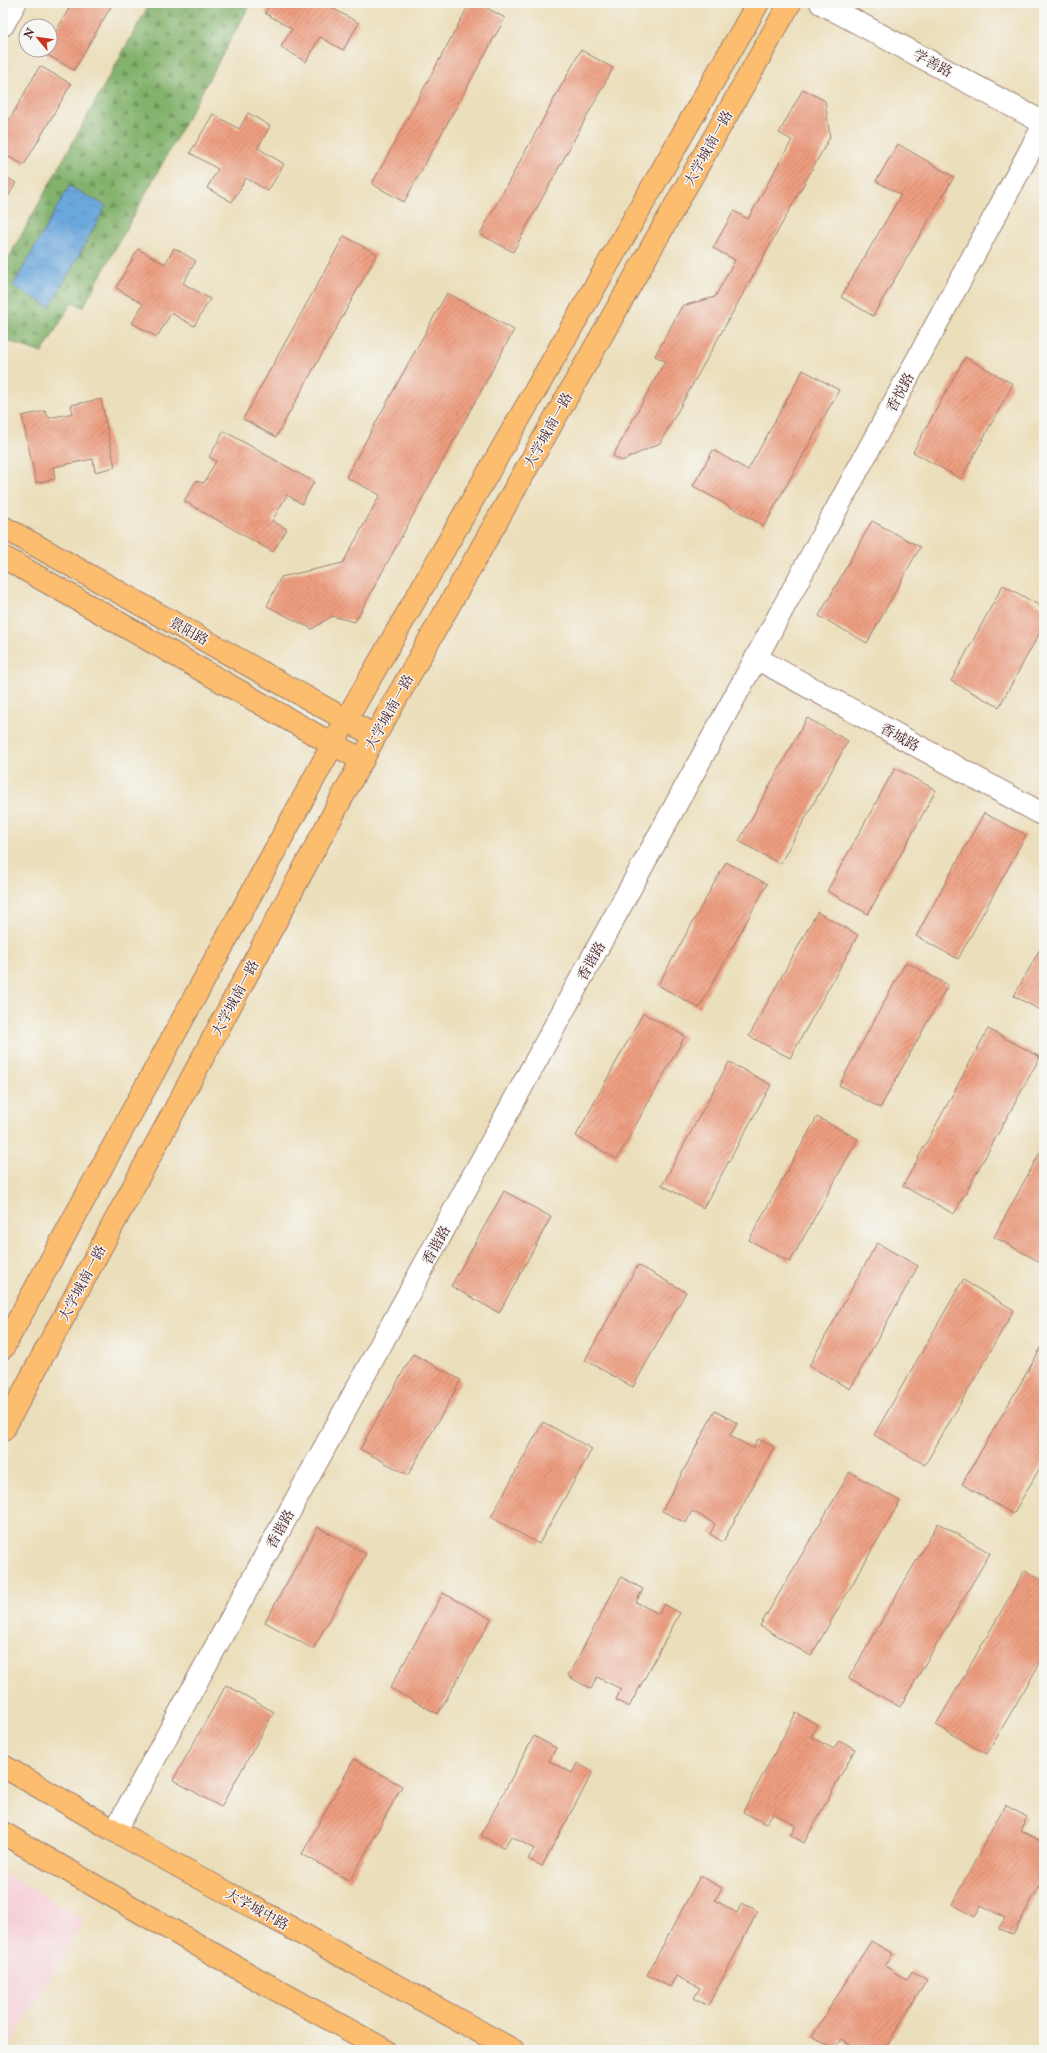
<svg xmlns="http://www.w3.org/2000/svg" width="1047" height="2053" font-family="'IM FELL Double Pica','Noto Serif SC',serif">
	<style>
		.built { fill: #f6cfd7 }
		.forest { fill: url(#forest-firs); stroke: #66684c }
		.water { fill: url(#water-ripples); stroke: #5a6384 }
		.building { fill: url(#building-hatch) }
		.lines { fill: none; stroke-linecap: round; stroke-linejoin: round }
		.minor-casing { stroke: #9a7e72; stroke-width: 24 }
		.major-casing { stroke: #9a7e72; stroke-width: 24 }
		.highway-casing { stroke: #9a7e72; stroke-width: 24 }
		.minor { stroke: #fff; stroke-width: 22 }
		.major { stroke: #fcbd6e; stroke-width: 22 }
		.highway { stroke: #fcbd6e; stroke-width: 22 }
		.labels { text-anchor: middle; stroke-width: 3; stroke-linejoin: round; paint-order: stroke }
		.street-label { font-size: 14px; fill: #4a1f2b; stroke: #f6f6f2 }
	</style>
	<defs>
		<pattern id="forest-firs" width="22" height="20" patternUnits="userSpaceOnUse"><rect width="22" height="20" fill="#82b26c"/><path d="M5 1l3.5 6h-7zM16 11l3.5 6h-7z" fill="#6c9059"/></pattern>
		<pattern id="water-ripples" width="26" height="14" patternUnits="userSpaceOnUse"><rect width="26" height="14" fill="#6ba7dc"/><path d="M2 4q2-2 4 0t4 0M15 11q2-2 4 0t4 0" fill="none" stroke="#5a87b3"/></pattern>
		<pattern id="building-hatch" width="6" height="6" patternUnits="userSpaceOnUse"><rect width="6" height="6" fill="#ee9e80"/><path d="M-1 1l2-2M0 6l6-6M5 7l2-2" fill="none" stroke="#c38069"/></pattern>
	</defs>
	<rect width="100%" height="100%" fill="#f6f6f2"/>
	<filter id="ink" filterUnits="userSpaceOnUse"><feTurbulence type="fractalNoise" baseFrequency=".025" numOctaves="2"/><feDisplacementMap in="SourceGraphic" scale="8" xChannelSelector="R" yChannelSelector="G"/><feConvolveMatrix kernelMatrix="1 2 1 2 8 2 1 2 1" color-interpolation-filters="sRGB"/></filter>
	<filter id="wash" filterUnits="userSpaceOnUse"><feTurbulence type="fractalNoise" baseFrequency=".012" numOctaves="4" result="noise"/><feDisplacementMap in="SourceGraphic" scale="16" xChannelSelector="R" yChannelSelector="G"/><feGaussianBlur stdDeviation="0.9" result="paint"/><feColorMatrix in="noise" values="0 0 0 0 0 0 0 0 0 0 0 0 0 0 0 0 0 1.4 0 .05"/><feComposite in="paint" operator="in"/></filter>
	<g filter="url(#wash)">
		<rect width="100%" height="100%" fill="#ebdeba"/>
		<path class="built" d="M3,1872l82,47 -78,131h-4z"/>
		<path class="forest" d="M150,3h101l-168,304 -11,-5 -30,51 -39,-14v-71z"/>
		<path class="water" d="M69,186l37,20 -56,101 -37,-21z"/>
		<g id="blocks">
			<g class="building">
				<path d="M72,3h41l-39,67 -30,-17 1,-3h5v-8z"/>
				<path d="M270,3h65l-3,5 27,15 -16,27 -23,-13 -14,25 -25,-15 11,-18 -27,-16z"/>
				<path d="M470,3h8l27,15 -101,184 -32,-18z"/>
				<path d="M581,50l32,18 -100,184 -33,-18z"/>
				<path d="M40,66l31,18 -47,81 -21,-11v-23z"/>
				<path d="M803,89l22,12 5,36 -170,306 -38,18 -9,-5 52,-95 -10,-5 27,-50 33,-9 20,-37 -22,-12 21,-37 14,8 44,-79 -13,-7z"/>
				<path d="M248,113l22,13 -12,22 26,16 -16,27 -22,-13 -14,24 -25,-14 11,-19 -28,-16 23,-39 26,15z"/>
				<path d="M898,144l56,33 -81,139 -32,-19 60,-102 -25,-14z"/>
				<path d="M3,175l13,8 -13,22z"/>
				<path d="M344,236l33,18 -101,183 -33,-18z"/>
				<path d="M174,248l22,13 -13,22 27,16 -16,27 -23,-13 -14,24 -25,-14 11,-19 -27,-16 22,-39 27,15z"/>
				<path d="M447,293l67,37 -159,292 -23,-6 -20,13 -45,-23 14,-29 62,-14 37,-68 -34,-18z"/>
				<path d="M965,357l48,27 -52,95 -48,-27z"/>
				<path d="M803,370l36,20 -75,136 -71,-40 20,-36 35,20z"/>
				<path d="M101,399l14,68 -20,5 -2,-13 -40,8 2,12 -19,4 -14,-67 23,-5 4,7 24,-5 -2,-8z"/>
				<path d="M224,431l90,51 -12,22 -15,-9 -15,26 15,8 -14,23 -89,-51 12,-20 8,2 12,-22 -7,-4z"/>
				<path d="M872,521l48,26 -53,96 -48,-27z"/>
				<path d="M1003,585l41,23v17l-45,82 -48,-26z"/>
				<path d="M807,718l41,23 -68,123 -41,-23z"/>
				<path d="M895,768l41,22 -68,124 -41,-23z"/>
				<path d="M984,813l42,22 -68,124 -42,-23z"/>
				<path d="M726,862l41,22 -68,124 -41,-23z"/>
				<path d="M817,912l41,23 -68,123 -41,-22z"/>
				<path d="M1044,942v70l-30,-16z"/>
				<path d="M906,962l42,23 -68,123 -41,-23z"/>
				<path d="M643,1013l42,23 -68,123 -41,-23z"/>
				<path d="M988,1029l52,28 -86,157 -51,-28z"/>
				<path d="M729,1062l42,23 -68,123 -41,-23z"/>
				<path d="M817,1117l41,22 -68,123 -41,-22z"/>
				<path d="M1044,1145v119l-50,-27z"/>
				<path d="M504,1191l47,26 -52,96 -48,-27z"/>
				<path d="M877,1243l41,23 -68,123 -41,-23z"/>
				<path d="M638,1265l48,27 -53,95 -48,-27z"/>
				<path d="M963,1280l51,30 -89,155 -51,-30z"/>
				<path d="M1044,1343v118l-31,53 -51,-30z"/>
				<path d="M413,1354l48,26 -53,95 -48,-26z"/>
				<path d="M715,1411l22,12 -7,13 23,12 5,-9 16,8 -51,95 -13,-8 5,-10 -23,-13 -6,12 -24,-12z"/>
				<path d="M543,1422l49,27 -53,95 -48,-27z"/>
				<path d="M850,1472l50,29 -89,155 -51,-30z"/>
				<path d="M938,1523l52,30 -90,154 -51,-29z"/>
				<path d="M318,1527l48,27 -53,95 -48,-27z"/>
				<path d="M1025,1570l19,11v75l-57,98 -51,-29z"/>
				<path d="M621,1577l22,12 -7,13 23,12 5,-10 16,9 -51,94 -13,-7 5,-11 -24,-12 -6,12 -23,-13z"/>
				<path d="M443,1593l48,26 -53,95 -48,-26z"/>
				<path d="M226,1685l48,27 -53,95 -48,-27z"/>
				<path d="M796,1713l22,12 -7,12 23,12 5,-9 16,9 -51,94 -13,-8 5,-10 -23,-12 -7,11 -23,-12z"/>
				<path d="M534,1736l22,12 -7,13 23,12 5,-10 16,9 -51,94 -14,-7 6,-10 -23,-13 -7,12 -23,-13z"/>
				<path d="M354,1759l48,27 -52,95 -48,-27z"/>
				<path d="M1005,1805l22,12 -7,13 22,12 2,-3v38l-31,58 -14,-7 6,-10 -24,-13 -6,12 -23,-13z"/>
				<path d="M700,1876l22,12 -7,12 22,13 5,-10 16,8 -50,95 -14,-8 6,-10 -24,-12 -6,11 -23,-12z"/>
				<path d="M871,1941l22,13 -8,12 22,14 5,-9 15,9 -43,70h-25l-18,-11 -7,11 -22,-14z"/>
			</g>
		</g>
	</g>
	<g filter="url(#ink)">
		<use href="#blocks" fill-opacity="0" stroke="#9a7e72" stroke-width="1"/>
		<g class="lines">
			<g class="minor-casing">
				<g id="minor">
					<path d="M821,3l223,120"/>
					<path d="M3,25l12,-22"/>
					<path d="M756,658l288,157"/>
					<path d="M115,1831l641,-1173 288,-533"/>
				</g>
			</g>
			<g class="major-casing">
				<g id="major">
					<path d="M3,527l372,209"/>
					<path d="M3,557l329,187 31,16"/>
					<path d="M3,1348l343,-628 412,-717"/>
					<path d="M3,1430l372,-694 415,-733"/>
				</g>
			</g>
			<g class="highway-casing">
				<g id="highway">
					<path d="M3,1766l112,65 398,219"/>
					<path d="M3,1833l252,145 130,72"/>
				</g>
			</g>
			<use href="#minor" class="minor"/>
			<use href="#major" class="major"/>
			<use href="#highway" class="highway"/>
		</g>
	</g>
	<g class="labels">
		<g class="street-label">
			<text transform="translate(933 63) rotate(28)" y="5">学善路</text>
			<text transform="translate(708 148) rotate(-61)" y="5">大学城南一路</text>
			<text transform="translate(900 392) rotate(-62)" y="5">香悦路</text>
			<text transform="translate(548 430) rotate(-61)" y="5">大学城南一路</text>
			<text transform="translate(189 631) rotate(29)" y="5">景阳路</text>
			<text transform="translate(389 712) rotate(-61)" y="5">大学城南一路</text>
			<text transform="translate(900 737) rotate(29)" y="5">香城路</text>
			<text transform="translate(591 961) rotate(-61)" y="5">香谐路</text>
			<text transform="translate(235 998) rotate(-62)" y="5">大学城南一路</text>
			<text transform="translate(436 1245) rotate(-61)" y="5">香谐路</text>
			<text transform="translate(82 1283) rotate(-62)" y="5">大学城南一路</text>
			<text transform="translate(280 1529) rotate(-61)" y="5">香谐路</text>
			<text transform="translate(257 1909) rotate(29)" y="5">大学城中路</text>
		</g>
	</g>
	<rect width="1047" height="2053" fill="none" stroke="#f6f6f2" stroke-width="16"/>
	<g transform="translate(38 38) rotate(299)"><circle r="19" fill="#f6f6f2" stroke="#b1a0a2"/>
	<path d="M0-3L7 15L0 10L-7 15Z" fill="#c8321e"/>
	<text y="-6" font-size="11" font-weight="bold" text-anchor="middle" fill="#4a1f2b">N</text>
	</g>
</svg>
